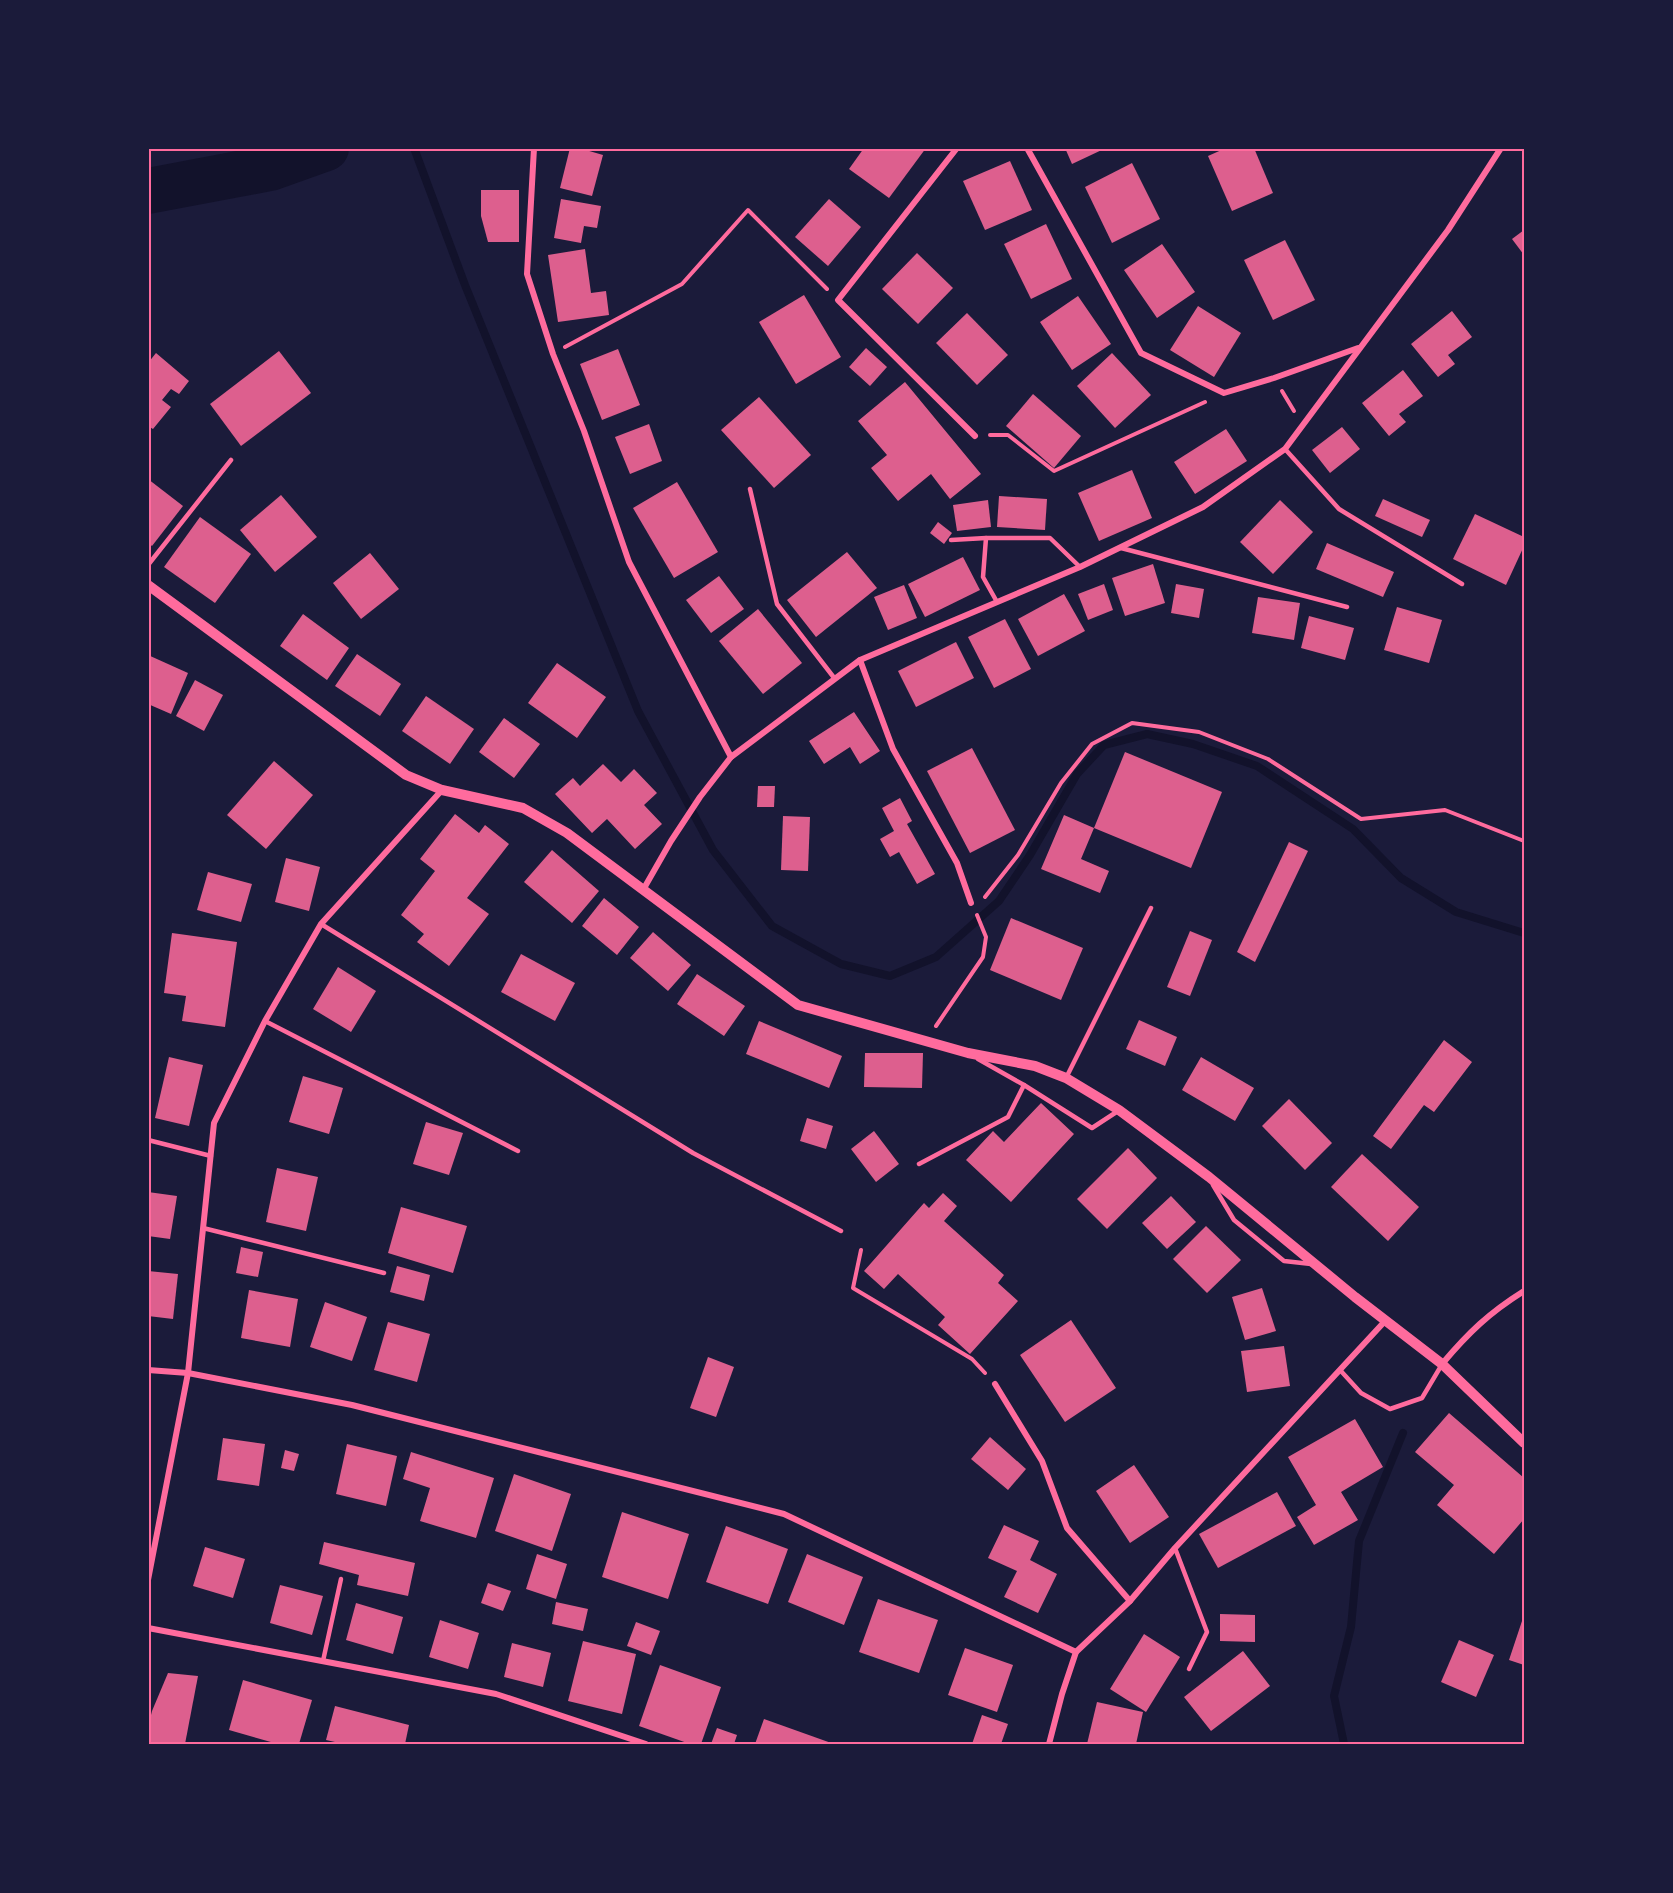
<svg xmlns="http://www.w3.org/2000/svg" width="1673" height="1893" font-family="Commissioner,sans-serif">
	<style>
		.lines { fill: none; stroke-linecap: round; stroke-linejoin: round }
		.stream { stroke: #12122b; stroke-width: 8 }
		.river { stroke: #12122b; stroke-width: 46 }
		.building { fill: #dd5f8e }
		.path { stroke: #ff6b9d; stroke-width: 4 }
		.service { stroke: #ff6b9d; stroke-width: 4.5 }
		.minor { stroke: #ff6b9d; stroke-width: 6 }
		.tertiary { stroke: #ff6b9d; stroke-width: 10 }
		.neatline { fill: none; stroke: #ff6b9d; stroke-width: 2 }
	</style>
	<rect width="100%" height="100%" fill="#1b1b3a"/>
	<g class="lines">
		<g class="stream">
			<path d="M414,148l51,137 173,426 75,139 59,76 69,38 49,12 46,-19 63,-56 31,-46 47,-81 27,-29 43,-11 46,10 64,22 96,63 48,49 55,34 68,21"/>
			<path d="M1344,1744l-10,-48 17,-69 8,-86 44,-108"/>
		</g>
		<path class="river" d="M148,191l122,-23 56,-20"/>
	</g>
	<g class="building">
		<path d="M570,148h9l24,7 -11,41 -32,-8z"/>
		<path d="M864,148h62l-37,50 -40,-29z"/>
		<path d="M1065,148h41l-34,16z"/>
		<path d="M1226,148h28l19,45 -41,18 -24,-55z"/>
		<path d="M1010,161l22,49 -47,20 -22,-49z"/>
		<path d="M1132,163l28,56 -48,24 -27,-56z"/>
		<path d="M481,190h38v52h-31l-7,-26z"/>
		<path d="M561,199l40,7 -4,22 -13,-2 -3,17 -27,-5z"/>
		<path d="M829,199l32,28 -33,39 -33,-29z"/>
		<path d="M1046,224l26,55 -41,20 -27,-55z"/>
		<path d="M1524,230v25l-12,-16z"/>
		<path d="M1285,240l30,60 -42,20 -29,-60z"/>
		<path d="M1162,244l33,48 -38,26 -33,-48z"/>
		<path d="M585,249l6,44 15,-2 3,24 -51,7 -10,-67z"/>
		<path d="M917,253l36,35 -35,36 -36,-35z"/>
		<path d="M804,295l37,62 -45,27 -37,-62z"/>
		<path d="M1078,296l33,48 -39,26 -32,-48z"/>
		<path d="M1198,306l43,27 -27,44 -44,-27z"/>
		<path d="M1452,311l20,26 -24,18 7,9 -17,13 -27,-33z"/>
		<path d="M967,313l41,42 -31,30 -41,-42z"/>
		<path d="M866,348l21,19 -17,19 -21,-19z"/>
		<path d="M618,349l22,56 -38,15 -22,-56z"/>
		<path d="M279,351l32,42 -70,53 -31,-42z"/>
		<path d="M156,353l33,28 -10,13 -8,-5 -9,11 9,7 -18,22 -5,-3v-63z"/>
		<path d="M1112,353l39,42 -36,33 -38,-42z"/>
		<path d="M1403,370l20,26 -24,18 7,8 -17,14 -27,-33z"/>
		<path d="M905,382l76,92 -31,25 -19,-25 -33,27 -27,-33 16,-13 -29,-34z"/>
		<path d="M1033,394l48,42 -27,32 -48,-42z"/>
		<path d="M759,397l52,58 -37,33 -53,-58z"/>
		<path d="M649,424l13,37 -32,13 -15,-37z"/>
		<path d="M1342,427l18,22 -30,24 -18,-23z"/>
		<path d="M1226,429l21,32 -52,33 -21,-32z"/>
		<path d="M1132,470l20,48 -53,23 -21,-48z"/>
		<path d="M148,479l35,27 -31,40 -4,-3z"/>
		<path d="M677,482l41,70 -44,26 -41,-70z"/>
		<path d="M281,495l36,42 -42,35 -35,-42z"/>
		<path d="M999,496l48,3 -2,31 -48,-3z"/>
		<path d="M1383,499l47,21 -8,17 -47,-21z"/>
		<path d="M988,500l3,27 -34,4 -4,-26z"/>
		<path d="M1280,500l33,32 -40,42 -33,-32z"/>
		<path d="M1475,514l49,23v9l-18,39 -53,-26z"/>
		<path d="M200,517l51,37 -36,49 -51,-36z"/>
		<path d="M938,522l14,11 -8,11 -14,-11z"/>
		<path d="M1327,543l67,29 -11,25 -67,-28z"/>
		<path d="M847,552l30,36 -61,49 -29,-37z"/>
		<path d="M370,553l29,36 -38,30 -28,-36z"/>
		<path d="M963,557l17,33 -55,27 -17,-33z"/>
		<path d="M1153,564l12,39 -40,13 -13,-38z"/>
		<path d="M719,576l25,33 -33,24 -25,-33z"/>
		<path d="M1104,584l9,26 -25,10 -10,-26z"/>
		<path d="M1176,584l28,5 -5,29 -28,-5z"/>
		<path d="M904,585l13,33 -29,12 -14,-33z"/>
		<path d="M1064,594l21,37 -47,25 -20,-37z"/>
		<path d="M1258,597l42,6 -6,37 -42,-7z"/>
		<path d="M1397,607l45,13 -13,43 -45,-13z"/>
		<path d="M758,609l44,54 -39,31 -44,-53z"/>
		<path d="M303,614l46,34 -22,32 -47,-34z"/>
		<path d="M1309,616l45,12 -9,32 -44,-12z"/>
		<path d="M1005,619l26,50 -37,19 -26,-51z"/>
		<path d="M956,642l18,36 -58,29 -18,-36z"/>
		<path d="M357,654l44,30 -21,32 -45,-30z"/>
		<path d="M148,655l40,18 -17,41 -23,-10z"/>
		<path d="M557,663l49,34 -29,41 -49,-35z"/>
		<path d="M195,680l28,15 -19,36 -28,-15z"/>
		<path d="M426,696l48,33 -24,35 -48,-33z"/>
		<path d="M854,712l26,39 -20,13 -10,-17 -26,17 -15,-23z"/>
		<path d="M504,718l36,26 -26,34 -35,-26z"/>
		<path d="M972,748l43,82 -45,23 -43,-82z"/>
		<path d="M1125,752l97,40 -31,76 -97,-40z"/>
		<path d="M274,761l39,34 -47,54 -39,-34z"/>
		<path d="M603,764l18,18 13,-13 23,24 -13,12 18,19 -27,25 -28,-30 -15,14 -37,-39 18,-16 7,8z"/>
		<path d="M758,786h17l-1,21h-17z"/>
		<path d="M900,798l12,23 -5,3 28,50 -18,10 -18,-32 -9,5 -10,-18 14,-8 -12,-23z"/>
		<path d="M455,814l24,19 6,-8 24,19 -42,54 22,16 -40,52 -32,-24 7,-8 -23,-19 34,-44 -15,-12z"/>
		<path d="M1064,815l30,13 -13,31 28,12 -9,22 -59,-24z"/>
		<path d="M783,816l27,1 -2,54 -27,-1z"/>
		<path d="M1289,842l19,9 -53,111 -18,-10z"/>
		<path d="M552,850l47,41 -27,32 -48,-41z"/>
		<path d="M286,858l34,9 -11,44 -34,-9z"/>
		<path d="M208,872l44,12 -11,38 -44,-12z"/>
		<path d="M604,898l35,29 -22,28 -35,-29z"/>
		<path d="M1011,918l72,30 -22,52 -71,-30z"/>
		<path d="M1190,931l22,9 -22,56 -23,-9z"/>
		<path d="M653,932l38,33 -23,26 -38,-33z"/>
		<path d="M172,933l65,9 -12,85 -43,-6 4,-25 -22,-3z"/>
		<path d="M521,954l54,29 -20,38 -54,-29z"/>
		<path d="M338,967l38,24 -25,41 -38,-23z"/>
		<path d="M697,974l48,32 -21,30 -47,-32z"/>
		<path d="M1139,1020l38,17 -12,29 -39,-17z"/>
		<path d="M759,1021l83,35 -13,32 -83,-34z"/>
		<path d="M1444,1040l28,22 -38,50 -10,-7 -33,44 -18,-13z"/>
		<path d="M865,1053h58l-1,35 -58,-1z"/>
		<path d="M169,1057l34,8 -14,61 -34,-8z"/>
		<path d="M1201,1057l53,31 -19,33 -53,-31z"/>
		<path d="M303,1076l40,12 -14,46 -40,-12z"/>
		<path d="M1289,1099l43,44 -27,27 -43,-44z"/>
		<path d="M1041,1103l33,31 -63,68 -45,-42 27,-29 11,11z"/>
		<path d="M807,1118l26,8 -7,23 -26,-8z"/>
		<path d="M426,1122l37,11 -14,42 -36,-11z"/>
		<path d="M874,1131l25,33 -23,18 -25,-33z"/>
		<path d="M1128,1148l29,30 -50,51 -30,-30z"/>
		<path d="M1362,1154l57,53 -31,34 -57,-54z"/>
		<path d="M277,1168l41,9 -12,54 -40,-9z"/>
		<path d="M148,1192l29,4 -7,43 -22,-3z"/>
		<path d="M943,1193l14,13 -13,15 60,54 -6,8 20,18 -48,53 -32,-29 7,-8 -47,-43 -14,15 -20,-18 60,-68 5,5z"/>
		<path d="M1171,1196l25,26 -29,27 -25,-26z"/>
		<path d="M401,1207l66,19 -14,47 -65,-20z"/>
		<path d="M1206,1226l35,34 -34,33 -34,-34z"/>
		<path d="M241,1247l22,5 -5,25 -22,-4z"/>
		<path d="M397,1266l33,9 -6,26 -34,-9z"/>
		<path d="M148,1271l30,3 -5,45 -25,-3z"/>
		<path d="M1262,1288l14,43 -31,9 -13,-43z"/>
		<path d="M249,1290l49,9 -8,48 -49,-9z"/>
		<path d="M325,1302l42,15 -15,44 -42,-14z"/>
		<path d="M1071,1320l45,68 -51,34 -45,-67z"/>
		<path d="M388,1322l42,12 -13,48 -43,-12z"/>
		<path d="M1284,1346l6,40 -43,6 -6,-41z"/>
		<path d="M708,1357l26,10 -18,50 -26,-9z"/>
		<path d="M1449,1413l75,65v41l-30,35 -57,-49 17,-20 -39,-33z"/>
		<path d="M1355,1419l28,48 -42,25 17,28 -44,25 -17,-28 19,-12 -28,-48z"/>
		<path d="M990,1437l36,32 -18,21 -37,-31z"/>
		<path d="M223,1438l42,6 -6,42 -42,-6z"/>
		<path d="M347,1444l50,12 -11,50 -50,-12z"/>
		<path d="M285,1450l14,4 -5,17 -13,-3z"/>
		<path d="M411,1452l83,26 -18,60 -56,-17 10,-33 -27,-9z"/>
		<path d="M1134,1465l35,52 -39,26 -34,-52z"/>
		<path d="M514,1474l57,20 -19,57 -57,-20z"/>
		<path d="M1277,1492l19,34 -78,42 -19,-34z"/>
		<path d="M622,1512l67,22 -21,65 -66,-22z"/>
		<path d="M1004,1525l35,16 -9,19 27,14 -19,39 -34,-16 13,-26 -29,-13z"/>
		<path d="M726,1526l62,23 -20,55 -62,-22z"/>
		<path d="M324,1542l91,21 -7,33 -51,-11 2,-10 -40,-11z"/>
		<path d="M205,1547l40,12 -12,39 -40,-12z"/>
		<path d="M537,1554l30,10 -11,35 -30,-10z"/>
		<path d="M807,1554l56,23 -19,48 -56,-23z"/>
		<path d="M488,1583l23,8 -8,20 -22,-8z"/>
		<path d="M280,1585l43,11 -11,39 -42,-12z"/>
		<path d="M878,1599l60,21 -19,53 -60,-21z"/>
		<path d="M556,1602l32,7 -5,22 -31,-7z"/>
		<path d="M356,1603l47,14 -10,37 -47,-14z"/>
		<path d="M1220,1614l35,1v27l-35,-1z"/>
		<path d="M1524,1615v50l-15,-5z"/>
		<path d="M440,1620l39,13 -11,36 -39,-12z"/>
		<path d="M636,1622l24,9 -9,24 -24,-9z"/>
		<path d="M1144,1634l36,23 -34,55 -36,-23z"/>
		<path d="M1459,1640l35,15 -18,42 -35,-15z"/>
		<path d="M583,1641l53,13 -14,60 -54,-13z"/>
		<path d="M512,1643l39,10 -8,34 -39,-10z"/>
		<path d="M965,1648l48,17 -16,47 -49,-17z"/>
		<path d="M1243,1651l27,35 -59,45 -27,-34z"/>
		<path d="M660,1665l61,22 -20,57h-11l-51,-18z"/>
		<path d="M168,1673l30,3 -13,68h-37v-17l4,-16z"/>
		<path d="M243,1680l69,20 -13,44h-21l-49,-14z"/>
		<path d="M1097,1702l46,10 -7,32h-49z"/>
		<path d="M335,1706l74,19 -4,19h-61l-18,-4z"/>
		<path d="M982,1715l26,9 -7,20h-29z"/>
		<path d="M764,1719l70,25h-79z"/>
		<path d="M717,1728l20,7 -3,9h-23z"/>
	</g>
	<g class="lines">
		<g class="path">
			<path d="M565,347l117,-63 66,-74 79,79"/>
			<path d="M1282,391l12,20"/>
			<path d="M990,435h18l46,36 151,-69"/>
			<path d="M985,897l33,-42 43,-72 31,-39 40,-21 67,9 69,27 93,60 84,-9 79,31"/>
			<path d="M936,1026l47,-69 3,-20 -9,-22"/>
			<path d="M861,1250l-8,38 119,71 13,14"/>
		</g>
		<g class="service">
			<path d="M1285,449l54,60 123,75"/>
			<path d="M750,489l27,115 58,75"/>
			<path d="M951,540l35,-2"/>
			<path d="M1121,548l226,59"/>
			<path d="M148,565l83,-105"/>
			<path d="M997,602l-14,-25 3,-39h64l30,29"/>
			<path d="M321,924l372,229 148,78"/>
			<path d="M265,1021l253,130"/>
			<path d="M1066,1078l85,-170"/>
			<path d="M1024,1085l68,43 26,-17"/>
			<path d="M148,1140l63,16"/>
			<path d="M919,1164l89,-47 16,-32 -46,-26"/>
			<path d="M1213,1185l21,35 50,41 27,3"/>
			<path d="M203,1228l181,45"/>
			<path d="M1340,1370l21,23 29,16 32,-11 19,-32"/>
			<path d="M1175,1548l32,84 -18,37"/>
			<path d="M323,1661l18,-82"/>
		</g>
		<g class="minor">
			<path d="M534,148l-7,126 26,80 31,77 45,131 102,195"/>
			<path d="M957,148l-119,152 137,136"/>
			<path d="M1027,148l114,205 83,40 50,-15 84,-30"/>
			<path d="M860,660l33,89 64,114 14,40"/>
			<path d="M643,890l28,-49 29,-44 31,-40 129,-97 220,-93 123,-60 82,-58 163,-219 53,-82"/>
			<path d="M1442,1364c27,-32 47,-51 82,-73"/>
			<path d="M148,1370l40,3 164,32 432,109 292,138"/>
			<path d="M995,1384l47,77 25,67 63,73"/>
			<path d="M148,1580l40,-207 26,-250 51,-102 56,-97 121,-134"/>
			<path d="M148,1628l348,66 150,50"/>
			<path d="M1049,1744l13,-50 14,-42 54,-51 45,-53 211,-228"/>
		</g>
		<path class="tertiary" d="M148,585l258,190 36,15 81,18 44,25 231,172 170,48 67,13 31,12 53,32 90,67 146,120 87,67 82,79"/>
	</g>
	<rect width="1673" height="1893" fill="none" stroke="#1b1b3a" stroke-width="300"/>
	<rect x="150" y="150" width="1373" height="1593" class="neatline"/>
</svg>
